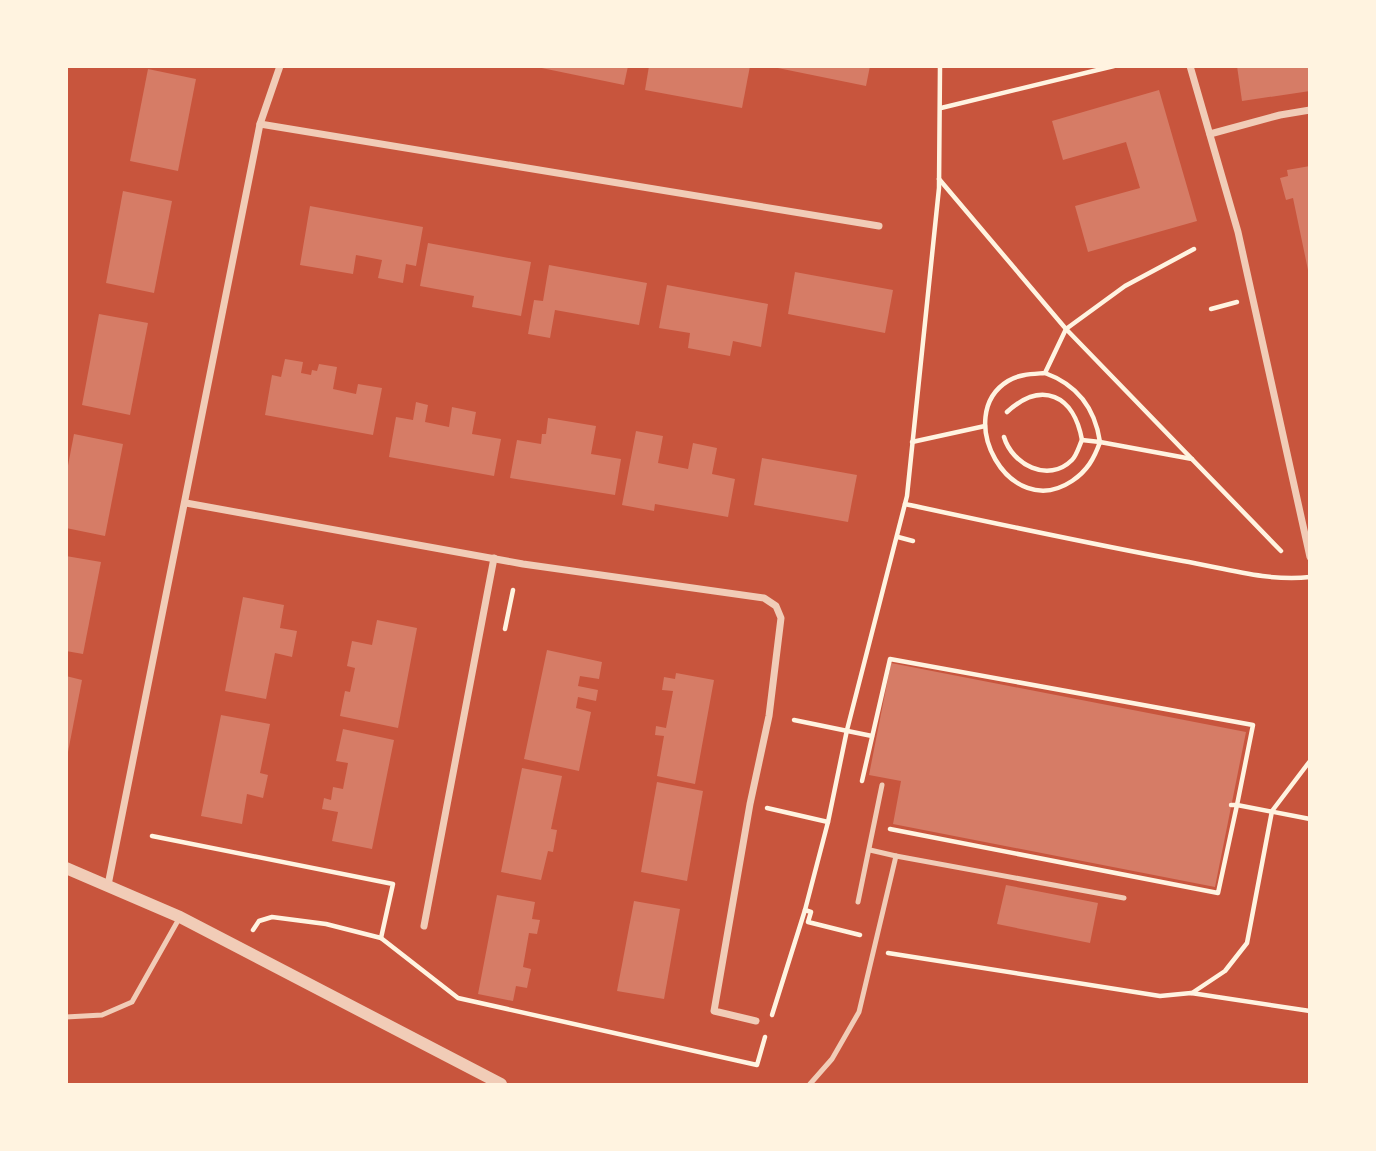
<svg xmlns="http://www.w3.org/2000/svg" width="1376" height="1151" font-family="'Work Sans',sans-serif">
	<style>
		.building { fill: #d67c66 }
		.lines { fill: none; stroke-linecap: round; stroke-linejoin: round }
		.path { stroke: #fff3e0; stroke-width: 4.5 }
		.service { stroke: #f1ccb7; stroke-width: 5 }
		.minor { stroke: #f1ccb7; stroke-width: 7 }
		.tertiary { stroke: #f1ccb7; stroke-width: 12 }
	</style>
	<rect width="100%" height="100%" fill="#c8553d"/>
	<g class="building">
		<path d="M532,66h96l-4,19z"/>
		<path d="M649,66h101l-8,42 -97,-18z"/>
		<path d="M768,66h102l-4,20z"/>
		<path d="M1237,66h73v25l-68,10z"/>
		<path d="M148,69l48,10 -18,92 -48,-10z"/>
		<path d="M1159,90l38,131 -109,31 -13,-46 65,-18 -14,-46 -63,18 -11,-39z"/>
		<path d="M1310,166v104h-2l-15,-72 -7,2 -6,-22 8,-2 -1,-6z"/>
		<path d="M123,191l49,10 -18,92 -48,-10z"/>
		<path d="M310,206l113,21 -7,39 -10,-2 -3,19 -25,-5 4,-18 -26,-5 -3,19 -53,-9z"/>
		<path d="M428,243l103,19 -10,54 -49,-9 2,-11 -54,-10z"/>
		<path d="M549,265l98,18 -8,42 -84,-15 -5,28 -22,-4 6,-34 9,1z"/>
		<path d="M795,272l98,18 -8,43 -97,-19z"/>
		<path d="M667,285l101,19 -7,43 -28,-6 -3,15 -42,-8 2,-15 -31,-5z"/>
		<path d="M99,314l49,9 -18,92 -48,-10z"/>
		<path d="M285,359l18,3 -2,11 10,2 1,-5 5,1 2,-7 18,3 -4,22 23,5 2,-10 24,4 -9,47 -108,-20 7,-40 9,2z"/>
		<path d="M416,402l12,3 -3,17 24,5 3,-20 24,5 -4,22 29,5 -7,37 -105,-19 7,-40 17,3z"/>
		<path d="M548,418l48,8 -5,28 30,5 -6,36 -105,-17 7,-38 24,4 1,-10h4z"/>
		<path d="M636,431l27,5 -5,27 30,6 5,-26 24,5 -5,26 23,5 -7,38 -73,-13 -1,7 -32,-6z"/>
		<path d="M74,434l49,10 -18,92 -39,-8v-52z"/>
		<path d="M762,458l95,17 -9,47 -94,-17z"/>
		<path d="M66,556l35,6 -18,92 -17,-3z"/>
		<path d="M243,597l41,8 -4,23 17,3 -5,26 -17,-4 -9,46 -41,-8z"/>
		<path d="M377,620l40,8 -19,100 -58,-12 5,-25 5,1 5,-24 -8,-2 5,-25 20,4z"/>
		<path d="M547,650l55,12 -3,17 -19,-3 -2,10 20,4 -2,11 -18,-4 -2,11 15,4 -12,59 -55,-12z"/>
		<path d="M891,663l355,69 -31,155 -322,-63 8,-43 -32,-6z"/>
		<path d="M676,673l38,7 -19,104 -38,-8 7,-40 -9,-1 1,-9 10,2 7,-37 -11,-1 2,-13 11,2z"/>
		<path d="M66,676l16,4 -14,72h-2z"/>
		<path d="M221,715l49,9 -10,49 8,2 -5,23 -16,-4 -5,30 -41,-8z"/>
		<path d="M343,729l51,11 -22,109 -40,-8 6,-29 -16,-3 2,-11 7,2 2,-13 10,2 5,-26 -12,-2z"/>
		<path d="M522,768l40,8 -11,53 6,1 -4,22 -5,-1 -7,29 -40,-8z"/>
		<path d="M657,782l46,9 -16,90 -46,-9z"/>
		<path d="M1006,885l92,18 -8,40 -93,-19z"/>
		<path d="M497,895l38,7 -3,17 8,1 -3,14 -8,-1 -6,34 8,2 -4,19 -11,-2 -3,15 -35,-7z"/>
		<path d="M634,901l46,8 -16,90 -47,-8z"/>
	</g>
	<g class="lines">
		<g class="path">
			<path d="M941,108l173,-42"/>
			<path d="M939,179l127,150 215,222"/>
			<path d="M1211,309l26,-7"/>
			<path d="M1007,412c35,-32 67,-17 75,28"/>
			<path d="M1004,437c8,27 44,47 68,23 5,-5 7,-14 10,-20l18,2c-5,-34 -22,-57 -55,-69"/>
			<path d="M912,442l73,-16"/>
			<path d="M1192,459l-92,-17c-6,17 -13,29 -28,39 -63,42 -120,-66 -64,-100 11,-7 25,-7 37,-8l21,-44 59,-43 69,-37"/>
			<path d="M905,504c93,20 185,40 278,57 41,7 85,21 127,16"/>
			<path d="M898,537l15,4"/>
			<path d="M505,629l8,-39"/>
			<path d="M794,720l78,16"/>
			<path d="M862,781l28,-122 363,66 -16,80 73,14"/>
			<path d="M767,808l61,14"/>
			<path d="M890,829l328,64 19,-88h-6"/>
			<path d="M152,836l241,48 -12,54 -55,-14 -54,-7 -13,4 -6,9"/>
			<path d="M860,935l-52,-13 3,-10 -6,-2 23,-88 19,-92 60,-234 32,-308 1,-122"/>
			<path d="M381,938l77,60 299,67 8,-28"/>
			<path d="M888,953l272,43 31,-3 119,18"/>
			<path d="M1192,993l33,-22 22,-28 25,-132 38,-50"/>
			<path d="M772,1015l33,-105"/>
		</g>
		<g class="service">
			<path d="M870,850l26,6"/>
			<path d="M858,902l24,-117"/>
			<path d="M66,1017l36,-2 30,-13 48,-85"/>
			<path d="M810,1084l22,-25 27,-47 37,-156 228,42"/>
		</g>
		<g class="minor">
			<path d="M1190,66l48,166 72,325"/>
			<path d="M260,124l619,102"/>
			<path d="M1210,134l70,-19 30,-5"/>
			<path d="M186,503l337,61 241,34 12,8 5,12 -12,98 -19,88 -36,207 42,10"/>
			<path d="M108,885l152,-761 20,-58"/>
			<path d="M424,926l70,-368"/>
		</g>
		<path class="tertiary" d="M66,868l114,49 321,167"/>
	</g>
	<rect width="1376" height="1151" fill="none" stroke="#fff3e0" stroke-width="136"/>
</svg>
